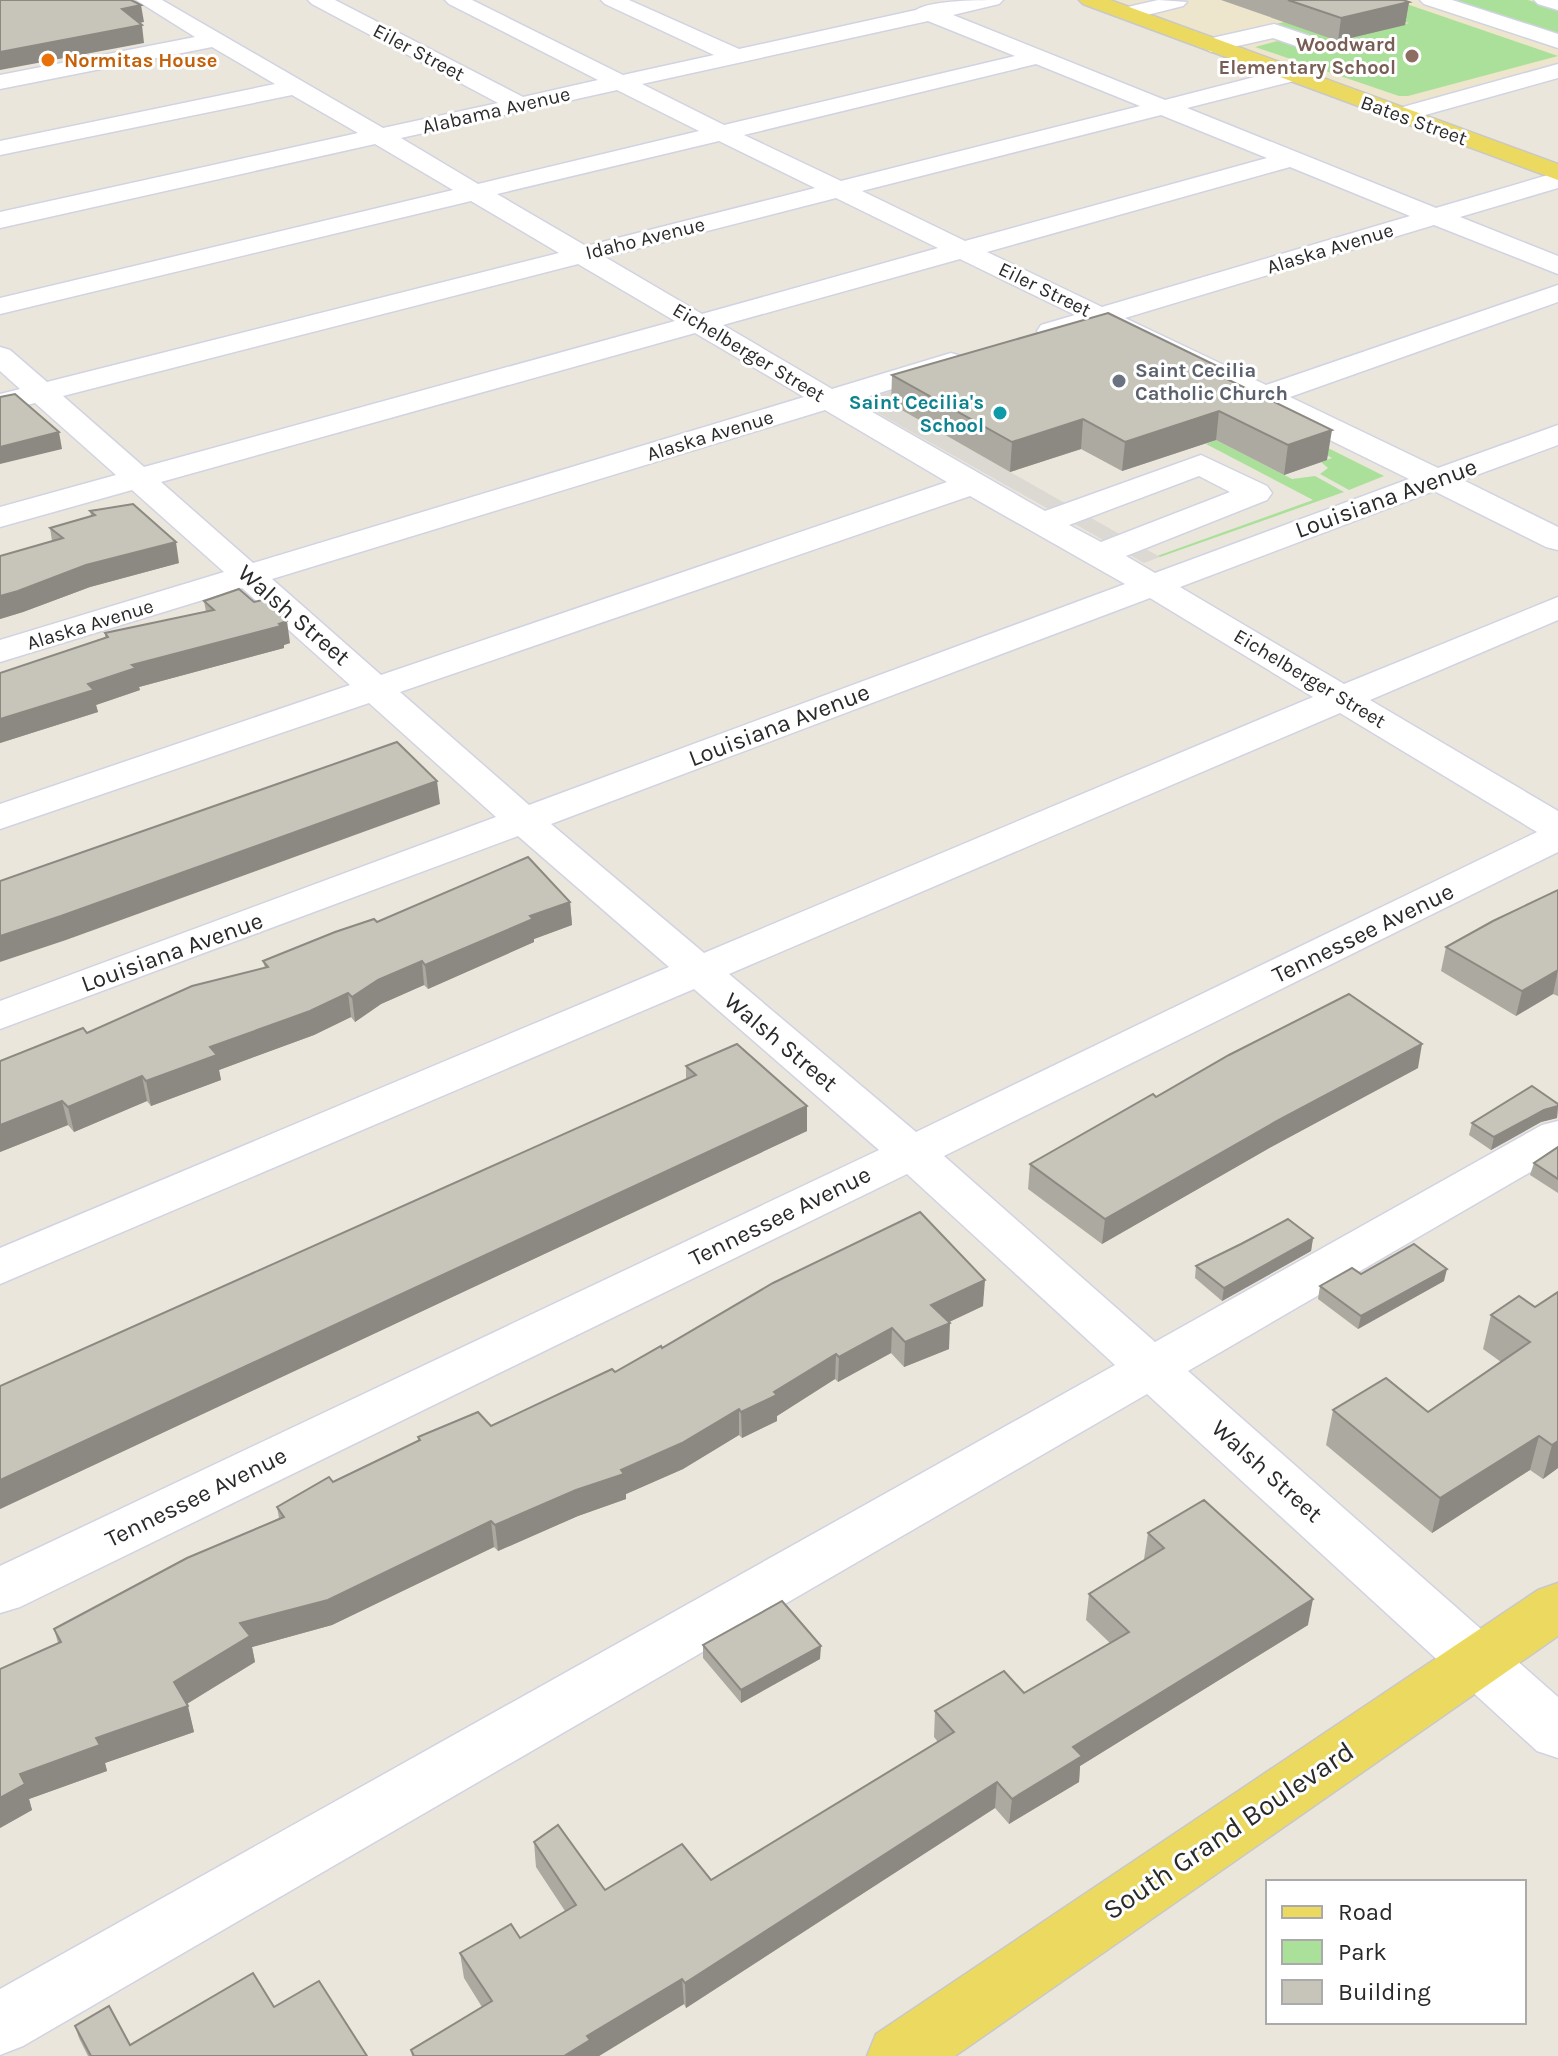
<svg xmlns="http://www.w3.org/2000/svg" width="1558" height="2056" font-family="Karla,sans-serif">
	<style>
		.education { fill: #ede5cc }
		.green { fill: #abe09a }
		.plaza { fill: #dcd9d3 }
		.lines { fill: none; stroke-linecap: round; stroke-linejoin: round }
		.minor-casing { stroke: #d1d3e2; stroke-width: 3 }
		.major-casing { stroke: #c8c8c8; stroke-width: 3 }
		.minor { fill: #fff; fill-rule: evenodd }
		.major { fill: #ecda60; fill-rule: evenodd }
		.wall { fill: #aba9a0 }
		.shaded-wall { fill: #8b8982 }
		.building { fill: #c7c4ba; stroke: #8b8982; stroke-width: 2 }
		.education-dot { fill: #8d6e63; stroke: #fff; stroke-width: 3 }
		.food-dot { fill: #e8710a; stroke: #fff; stroke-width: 3 }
		.worship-dot { fill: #6b7280; stroke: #fff; stroke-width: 3 }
		.culture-dot { fill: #0f9aa8; stroke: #fff; stroke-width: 3 }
		.labels { text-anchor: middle; stroke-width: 6; stroke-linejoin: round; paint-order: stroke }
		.far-education-label { font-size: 20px; font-weight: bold; fill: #785e54; stroke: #fff; text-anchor: end }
		.far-street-label { font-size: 20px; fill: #2a2a2a; stroke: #fff }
		.far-food-label { font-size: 20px; font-weight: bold; fill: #c56008; stroke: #fff; text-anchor: start }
		.far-worship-label { font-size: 20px; font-weight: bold; fill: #5b616d; stroke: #fff; text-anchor: start }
		.far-culture-label { font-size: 20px; font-weight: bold; fill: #0d838f; stroke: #fff; text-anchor: end }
		.street-label { font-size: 24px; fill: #2a2a2a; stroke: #fff }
		.near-street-label { font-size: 28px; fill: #2a2a2a; stroke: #fff }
	</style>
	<rect width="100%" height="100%" fill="#ebe6dc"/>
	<path class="education" d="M1111,0h300l147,48v17l-148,39 -17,-1z"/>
	<g class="green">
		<path d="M1333,0h62l163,56 -150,40h-9l-144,-49 26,-7 -28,-11 44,-10 41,22 71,-18z"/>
		<path d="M1443,0h85l30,9v28z"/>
		<path d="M1216,440l76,39 23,-3 29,16 -184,65 -3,-1 156,-56 -107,-56z"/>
		<path d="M1320,444l64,32 -35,14 -29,-16 8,-6 -7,-6 11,-4 -21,-11z"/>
	</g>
	<path class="plaza" d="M1090,331l-198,74 268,152 -16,6 -275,-155 -2,-5 11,-8z"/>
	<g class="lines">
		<g class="minor-casing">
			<g id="minor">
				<path d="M136,0h26l221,128 115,-25 -186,-99 -4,-4h27l188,97 75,-17 -149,-76 -4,-4h27l151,75 91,-20 -109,-51 -4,-4h28l110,49 177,-39c15,-10 66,-10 87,-10l-4,4 -46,11 212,85 125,-32 8,2 3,5 -3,5 -111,28 249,100 122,-36v16l-98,29 98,39v18l-124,-49 -309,93 141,67 292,-100v17l-268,95 148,71 120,-43v20l-95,35 95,47v23l-12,-3 -112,-56 -254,96 164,97 214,-87v23l-188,80 188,111v41l-614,304 211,186 387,-217 16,-4v35l-370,215 370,326v61l-21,-7 -390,-357 -1124,652 -23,9v-66l1115,-624 -208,-191 -887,433 -20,6v-47l879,-416 -185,-161 -694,295v-36l669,-281 -151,-131 -518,193v-28l496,-184 -127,-114 -369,126v-25l350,-119 -108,-97 -242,74v-22l224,-68 -92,-82 -132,37v-20l116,-32 -81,-72 -35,9v-18l20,-5 -20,-18v-24l10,3 37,32 512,-129 -88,-52 -471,113v-16l453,-108 -78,-46 -375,84v-16l358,-79 -66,-38 -292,60v-14l275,-57 -63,-37 -212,42v-14l195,-38zM928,21l87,35 -291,69 -82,-41zM1036,64l104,42 -299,75 -97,-46zM617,90l82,41 -221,53 -77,-46zM1161,115l106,43 -302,83 -103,-50zM719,141l96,47 -229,58 -89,-52zM1290,167l120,49 -308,91 -115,-55zM836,198l102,50 -236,66 -97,-57zM960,259l115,56 -34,10 -4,6 4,6 10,3 47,-14 311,153 -254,94 -29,-17 141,-56 5,-7 -5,-7 -66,-31 -156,56 -192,-110 108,-33 5,-6 -5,-6 -10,-3 -10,3 -109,33 -109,-64zM578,264l97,57 -531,146 -81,-71zM695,333l109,64 -551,166 -92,-81zM825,410l122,72 -566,193 -109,-96zM1199,476l31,16 -129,50 -32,-17zM970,496l155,88 -596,221 -129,-113zM1150,598l163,99 -609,256 -153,-129zM1340,713l197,119 -621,300 -187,-158z"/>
				<path d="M1158,0l29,2 -4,4 -56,14 -11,-6 3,-5z"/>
				<path d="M1420,0h32l106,34v14l-134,-44z"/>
				<path d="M1534,0h24v10l-20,-6z"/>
				<path d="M1274,24l42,14 3,5 -11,7 -35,-12 -62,14 -11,-7 3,-5z"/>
				<path d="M1558,64v14l-158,44 -8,-2 -4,-5 4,-5z"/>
			</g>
		</g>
		<g class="major-casing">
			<g id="major">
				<path d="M1079,0h31l448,164v16l-475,-176z"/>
				<path d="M1558,1583v53l-603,420h-88l9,-22 662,-444z"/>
			</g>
		</g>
		<use href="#minor" class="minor"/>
		<use href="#major" class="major"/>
	</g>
	<g class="wall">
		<path d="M1221,0h182l6,2 -4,23 -67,16z"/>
		<path d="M1214,373l113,87 -43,15 -68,-35 -94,31 -41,-22 -71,23 -119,-68 1,-29z"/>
		<path d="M90,511l89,52 -89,24 -67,25 -23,7v-63l52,-15 -2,-13 41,-12z"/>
		<path d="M204,601l86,42 -6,2v3l-145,39 1,3 -44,15 2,7 -98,31v-70l105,-35v-5l101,-21z"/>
		<path d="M1558,890v106l-5,-2 -37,22 -75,-45 5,-24z"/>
		<path d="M570,902l2,23 -38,14v3l-106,47 -4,-4 -43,19 -26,18 -4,-5 -37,18 -95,35 2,10 -70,26 -4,-5 -73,31 -6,-7 -68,27v-91l87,-28 178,-65 -2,-7 114,-39z"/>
		<path d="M686,1066l121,65 -807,378v-123l686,-306z"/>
		<path d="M1418,1068l-145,78 -171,98 -74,-55 2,-25z"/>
		<path d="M1558,1104l-1,14 -16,4 -50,28 -22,-15 3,-12z"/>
		<path d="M1558,1147v46l-28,-18 4,-12z"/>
		<path d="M1313,1238l-2,13 -89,50 -27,-23 1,-12z"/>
		<path d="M1361,1274l83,7 -86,48 -40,-30 2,-13z"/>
		<path d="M1558,1292v176l-15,11 -13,-9 -98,63 -106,-88 7,-35 95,2 73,-50 -18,-13 8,-34 44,-8z"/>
		<path d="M983,1306l-34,16v27l-45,18 -13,-14 -53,29 -3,-3 -58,37v5l-35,17 -3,-3 -56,34 -57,25v5l-48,17 -80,35 -4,-4 -162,78 -80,22 3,15 -68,42 7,28 -89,31 2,8 -78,28 3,11 -32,18 58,-185 -4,-14 225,-111 -2,-11 56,-25 85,-41v-4l73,-11 124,-54 47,-24z"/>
		<path d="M1148,1533l160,92 -228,141 -1,16 -70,42 -14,-16 -309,200 -2,-4 -85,52h-187l-1,-6 71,-43 -18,-29 -4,-25 60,-15 45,-27 -29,-44 -2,-25 71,48 106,-10 227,-138 -4,-5 1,-26 89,-18 86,-50 -24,-23 3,-26 56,-34 -1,-1z"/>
		<path d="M703,1645l117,14 -79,44 -38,-45z"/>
		<path d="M274,2007l93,49h-279l-9,-18 -4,-12 55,19z"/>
	</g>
	<g class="shaded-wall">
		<path d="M1409,2l-4,23 -67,16 3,-23z"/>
		<path d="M141,5l3,17 -19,4 -3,-17z"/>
		<path d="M142,25l2,18 -144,27v-18z"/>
		<path d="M1215,365l-3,29 -8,-26z"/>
		<path d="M1219,411l-3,29 -94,31 3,-29z"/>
		<path d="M1083,419l-2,30 -71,23 2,-30z"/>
		<path d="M1332,430l-5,30 -43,15 4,-30z"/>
		<path d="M59,432l3,17 -62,15v-17z"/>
		<path d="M176,542l3,21 -89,24 -67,25 -23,7v-23l86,-31z"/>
		<path d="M287,621l3,22 -6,2v3l-145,39 1,3 -44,15 2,7 -98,31v-24l88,-35 44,-19z"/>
		<path d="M437,781l3,23 -374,136 -66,22v-26z"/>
		<path d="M570,902l2,23 -38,14v3l-106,47 -3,-24 105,-49z"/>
		<path d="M422,961l2,24 -43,19 -26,18 -3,-25 26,-17z"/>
		<path d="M1558,970l-5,24 -37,22 6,-25z"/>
		<path d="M348,993l3,24 -37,18 -95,35 2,10 -70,26 -5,-25 64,-34z"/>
		<path d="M1422,1044l-4,24 -145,78 -171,98 3,-25 172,-98z"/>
		<path d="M142,1076l5,25 -73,31 -6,-25z"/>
		<path d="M62,1101l6,24 -68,27v-27z"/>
		<path d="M807,1106v25l-807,378v-29z"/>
		<path d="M1558,1106l-1,12 -16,4 -50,28 3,-13 50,-27z"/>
		<path d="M1313,1238l-2,13 -89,50 2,-13z"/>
		<path d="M1447,1269l-3,12 -86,48 3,-13z"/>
		<path d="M985,1280l-2,26 -53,25 1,-26z"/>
		<path d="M950,1323l-1,26 -45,18 1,-25z"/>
		<path d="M892,1328l-1,25 -53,29 1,-25z"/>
		<path d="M836,1354l-1,25 -58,37v5l-35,17 -1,-26z"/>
		<path d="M739,1409v26l-56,34 -57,25v5l-48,17 -80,35 -3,-26 126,-55z"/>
		<path d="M1539,1436l-9,34 -98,63 8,-35z"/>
		<path d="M1558,1441v27l-15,11 9,-34z"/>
		<path d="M491,1521l3,26 -162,78 -80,22 3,15 -75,46 -6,-26 66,-59z"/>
		<path d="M1313,1599l-5,26 -228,141 -1,16 -70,42 3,-25 61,-52z"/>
		<path d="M821,1646l-1,13 -79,44v-13z"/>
		<path d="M188,1706l6,26 -89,31 2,8 -78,28 3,11 -32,18v-30l20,-24 76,-36z"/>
		<path d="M997,1782l-2,26 -309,200 -1,-25z"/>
		<path d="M682,1979l2,25 -85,52h-35l23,-20z"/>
	</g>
	<g class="building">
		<path d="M0,0h131l10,5 -19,4 20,16 -142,27z"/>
		<path d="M1288,0h115l6,2 -68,16z"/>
		<path d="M1108,313l107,52 -11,3 128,62 -44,15 -69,-34 -94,31 -42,-23 -71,23 -120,-67z"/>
		<path d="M15,394l44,38 -59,15v-50z"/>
		<path d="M133,504l43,38 -90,23 -68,26 -18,5v-40l63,-18 -13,-10 45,-13 -5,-4z"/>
		<path d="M239,589l15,13 16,-4 14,13 3,10 -8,3 2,2 -149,39 4,3 -48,16 6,6 -94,29v-46l108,-36 -3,-4 109,-23 -10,-9z"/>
		<path d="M397,742l40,39 -376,135 -61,20v-55z"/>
		<path d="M528,857l42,45 -40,14 3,3 -108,46 -3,-4 -44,19 -26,17 -4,-4 -38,18 -100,36 7,8 -71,26 -4,-5 -74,31 -6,-6 -62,24v-64l83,-33 4,5 105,-47 76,-19 -5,-6 72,-29 39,-13 3,3z"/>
		<path d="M1558,890v80l-36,21 -76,-44 47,-26z"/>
		<path d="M1349,994l73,50 -145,77 -172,98 -75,-55 123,-70 3,3 73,-42z"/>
		<path d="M737,1044l70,62 -807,374v-94l696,-311 -10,-9z"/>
		<path d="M1532,1086l26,18v2l-14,4 -50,27 -22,-14z"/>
		<path d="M1558,1147v32l-24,-16z"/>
		<path d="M920,1212l65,68 -54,25 19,18 -45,19 -13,-14 -53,29 -3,-3 -62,38 3,3 -36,17 -2,-3 -57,34 -61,27 3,4 -48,16 -81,35 -4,-4 -163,79 -88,23 10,13 -76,46 14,24 -92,32 4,7 -80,29 5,10 -25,14v-129l61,-27 -7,-13 133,-71 97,-41 -7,-10 52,-30 4,5 87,-42 -2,-3 60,-25 13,14 121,-57 3,3 46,-26 1,2 111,-65z"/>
		<path d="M1288,1219l25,19 -89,50 -28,-22 45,-22z"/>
		<path d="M1414,1244l33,25 -86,47 -41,-30 32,-18 9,6z"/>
		<path d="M1558,1292v149l-6,4 -13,-9 -99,62 -107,-88 53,-32 42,34 102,-70 -39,-27 28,-19 16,11z"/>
		<path d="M1204,1500l109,99 -240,148 9,9 -70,43 -15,-17 -312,201 -3,-4 -95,57 3,4 -26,16h-150l-3,-6 81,-49 -32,-48 51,-29 9,14 56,-33 -42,-63 24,-17 47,65 77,-46 29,36 243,-148 -19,-21 69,-40 20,22 105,-61 -40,-38 75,-46 -16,-15z"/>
		<path d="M782,1601l39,45 -80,44 -38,-45z"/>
		<path d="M253,1973l21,34 45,-26 48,75h-276l-16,-30 34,-20 21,39z"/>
	</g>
	<circle class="education-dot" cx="1412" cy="56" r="8"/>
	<circle class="food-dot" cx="48" cy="60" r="8"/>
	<circle class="worship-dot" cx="1119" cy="381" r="8"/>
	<circle class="culture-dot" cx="1000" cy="413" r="8"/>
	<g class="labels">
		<g class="far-education-label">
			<text x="1396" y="51">Woodward<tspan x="1396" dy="23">Elementary School</tspan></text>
		</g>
		<g class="far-street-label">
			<text transform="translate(419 52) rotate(28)" y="7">Eiler Street</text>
			<text transform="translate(496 110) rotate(-13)" y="7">Alabama Avenue</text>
			<text transform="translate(1414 120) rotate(20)" y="7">Bates Street</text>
			<text transform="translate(645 238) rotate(-14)" y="7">Idaho Avenue</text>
			<text transform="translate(1330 248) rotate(-17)" y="7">Alaska Avenue</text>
			<text transform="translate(1045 289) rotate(26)" y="7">Eiler Street</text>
			<text transform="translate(749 352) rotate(31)" y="7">Eichelberger Street</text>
			<text transform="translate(710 435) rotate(-17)" y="7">Alaska Avenue</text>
			<text transform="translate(90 624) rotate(-17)" y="7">Alaska Avenue</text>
			<text transform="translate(1310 678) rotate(31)" y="7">Eichelberger Street</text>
		</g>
		<g class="far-food-label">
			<text x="64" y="67">Normitas House</text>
		</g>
		<g class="far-worship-label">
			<text x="1135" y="377">Saint Cecilia<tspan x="1135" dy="23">Catholic Church</tspan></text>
		</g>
		<g class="far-culture-label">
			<text x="984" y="409">Saint Cecilia's<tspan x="984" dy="23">School</tspan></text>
		</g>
		<g class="street-label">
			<text transform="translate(1386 498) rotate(-20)" y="8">Louisiana Avenue</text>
			<text transform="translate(294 615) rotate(41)" y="8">Walsh Street</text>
			<text transform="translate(779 725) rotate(-21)" y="8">Louisiana Avenue</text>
			<text transform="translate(1363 933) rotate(-26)" y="8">Tennessee Avenue</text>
			<text transform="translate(172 952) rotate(-20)" y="8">Louisiana Avenue</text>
			<text transform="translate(781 1042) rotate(40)" y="8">Walsh Street</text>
			<text transform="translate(780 1216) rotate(-26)" y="8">Tennessee Avenue</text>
			<text transform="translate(1267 1471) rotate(42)" y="8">Walsh Street</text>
			<text transform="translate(196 1497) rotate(-26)" y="8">Tennessee Avenue</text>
		</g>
		<g class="near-street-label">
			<text transform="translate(1228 1830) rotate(-34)" y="10">South Grand Boulevard</text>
		</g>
	</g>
	<rect x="1266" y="1880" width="260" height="144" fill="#ffffff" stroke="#aaaaaa" stroke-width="2"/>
	<rect x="1282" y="1906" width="40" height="12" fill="#ecda60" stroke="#aaaaaa" stroke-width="2"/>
	<text x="1338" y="1920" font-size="24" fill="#2a2a2a">Road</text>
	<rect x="1282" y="1940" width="40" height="24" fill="#abe09a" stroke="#aaaaaa" stroke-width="2"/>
	<text x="1338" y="1960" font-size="24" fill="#2a2a2a">Park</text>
	<rect x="1282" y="1980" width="40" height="24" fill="#c7c4ba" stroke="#aaaaaa" stroke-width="2"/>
	<text x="1338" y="2000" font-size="24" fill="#2a2a2a">Building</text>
</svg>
